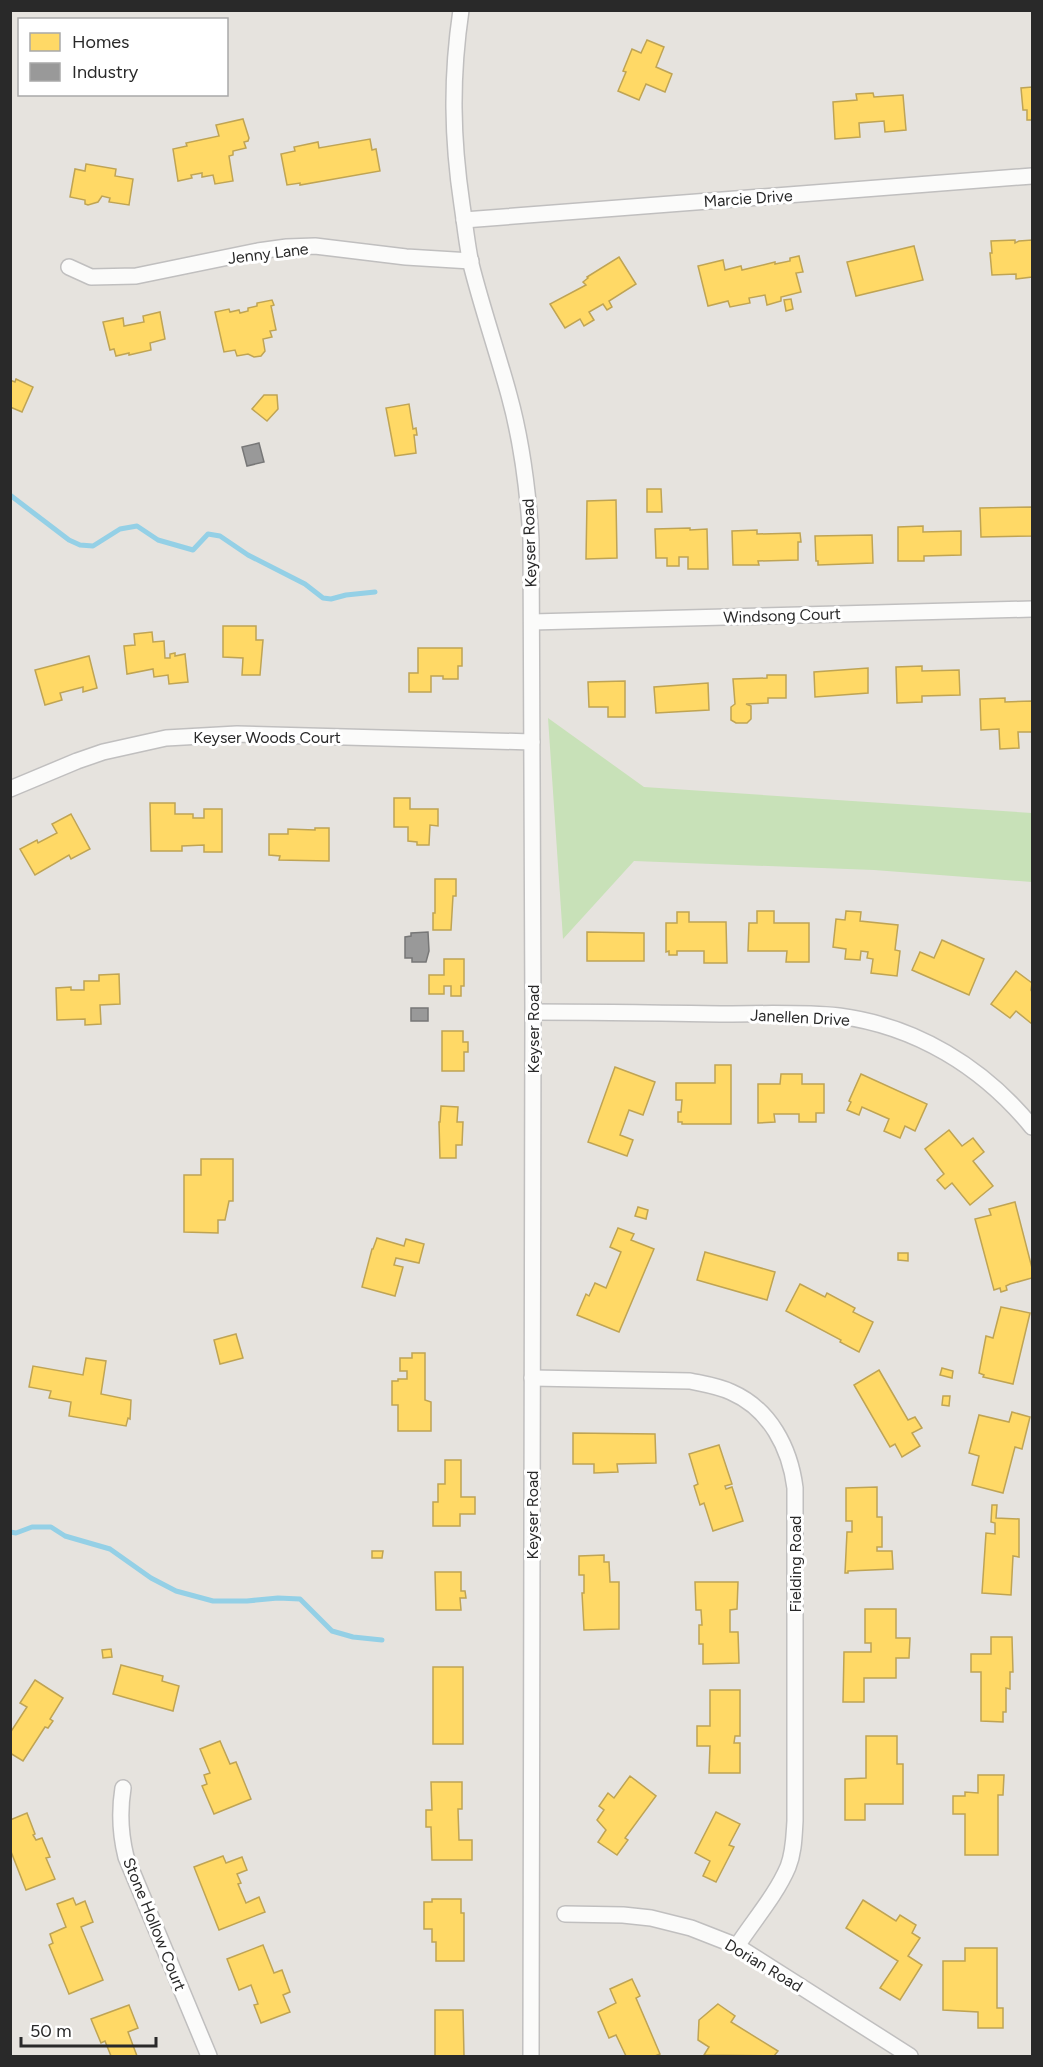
<svg xmlns="http://www.w3.org/2000/svg" width="1043" height="2067" font-family="Figtree,sans-serif">
	<style>
		.green { fill: #c8e1b8 }
		.homes { fill: #ffd966; stroke: #bfa454; stroke-width: 1.5 }
		.industry { fill: #999; stroke: #777; stroke-width: 1.5 }
		.lines { fill: none; stroke-linecap: round; stroke-linejoin: round }
		.stream { stroke: #94d0e6; stroke-width: 5 }
		.minor-casing { stroke: #c0bfbf; stroke-width: 18 }
		.minor { stroke: #fbfbfa; stroke-width: 15 }
		.labels { text-anchor: middle; stroke-width: 6; stroke-linejoin: round; paint-order: stroke }
		.street-label { font-size: 16px; fill: #292929; stroke: #fff }
	</style>
	<rect width="100%" height="100%" fill="#e6e3de"/>
	<path class="green" d="M548,718l96,69 388,26v69l-158,-12 -240,-9 -71,78z"/>
	<g class="homes">
		<path d="M647,40l17,7 -8,20 16,7 -7,18 -19,-8 -7,16 -21,-9 8,-19 -3,-1 9,-22 9,4z"/>
		<path d="M1032,87v36v-3h-5v-10h-4l-2,-22z"/>
		<path d="M873,93l1,4 29,-2 3,35 -21,2 -1,-11 -25,2 1,14 -25,2 -2,-37 24,-2 -1,-6z"/>
		<path d="M243,119l6,19 -1,3 -4,1 2,6 -13,3v4l-4,1 4,25 -18,3 -2,-9 -11,2v-4l-11,2 1,3 -14,3 -5,-32 14,-3 -1,-3 33,-7 -3,-11z"/>
		<path d="M370,139l2,11 4,-1 4,22 -80,14v-2l-13,2 -6,-31 14,-3 -1,-4 24,-5 1,6z"/>
		<path d="M86,164l30,5 -1,7 18,3 -4,26 -20,-3 1,-4 -8,-2 -4,6 -10,3 -3,-1v-4l-15,-3 5,-28 10,2z"/>
		<path d="M1015,240v3l4,-2 13,-1v37l-16,2v-5l-24,1 -2,-22h2l-1,-12z"/>
		<path d="M914,246l9,34 -67,16 -9,-34z"/>
		<path d="M799,256l4,16 -7,1 5,19 -20,5v4l-14,4 -2,-10 -16,3 1,5 -20,4 -2,-6 -20,5 -10,-40 25,-6 2,10 16,-4 1,4 33,-8v2l15,-3v-3z"/>
		<path d="M619,257l17,27 -27,17 3,6 -5,3 -4,-6 -14,8 5,8 -10,6 -4,-7 -15,9 -15,-24 36,-19 -3,-3 5,-4 -1,-1z"/>
		<path d="M791,299l2,10 -7,2 -2,-11z"/>
		<path d="M272,300l2,5 -3,1 5,24 -6,1 2,6 -9,2 2,12 -4,5 -7,1 -6,-3 -11,2 -2,-6 -11,2 -9,-40 14,-3 1,3 9,-2 1,3 8,-2v-3l9,-2v-3z"/>
		<path d="M160,312l5,27 -15,4 1,7 -22,5v-2l-13,3 -2,-7 -4,1 -7,-28 20,-4 1,8 20,-4 -1,-6z"/>
		<path d="M16,379l17,8 -11,25 -12,-5v-27l5,2z"/>
		<path d="M264,395h13l1,14 -11,12 -15,-12z"/>
		<path d="M409,404l4,25 3,-1 1,7h-3l2,18 -21,3 -9,-48z"/>
		<path d="M647,489h14l1,23h-15z"/>
		<path d="M616,500l1,58 -31,1 1,-58z"/>
		<path d="M1032,507v29l-51,1 -1,-29z"/>
		<path d="M923,526v6l38,-1v24l-37,1v5h-26v-34z"/>
		<path d="M690,528v2l17,-1 1,40h-20v-12h-9v9h-12v-8h-11l-1,-29z"/>
		<path d="M757,530v4l43,-1 1,9h-3v18l-40,1 1,4h-26l-1,-34z"/>
		<path d="M872,535l1,28 -55,2v-4h-2l-1,-25z"/>
		<path d="M223,626h33v14h7l-3,35h-18l1,-17 -20,-1z"/>
		<path d="M152,632l1,10 11,-1 1,17h5v-4l5,-1v3l10,-2 3,28 -19,2 -1,-9 -14,2 -1,-8 -26,5 -3,-28 11,-1 -1,-11z"/>
		<path d="M418,648h44v18h-4v13h-15v-3h-12v16h-22v-19h9z"/>
		<path d="M89,656l8,32 -14,4v-5l-23,6 2,7 -17,5 -10,-35z"/>
		<path d="M922,666v5l37,-1 1,25 -38,1v6l-25,1 -1,-36z"/>
		<path d="M868,668v25l-53,4 -1,-25z"/>
		<path d="M767,675h19v23h-18v5l-22,1 5,2v13l-4,4h-11l-5,-3v-13l4,-3 -2,-25 34,-1z"/>
		<path d="M625,681v36h-17v-10h-19l-1,-25z"/>
		<path d="M708,683l1,27 -53,3 -2,-26z"/>
		<path d="M1005,698v4l27,-1v31h-14l1,16 -19,1 -1,-20 -18,1 -1,-31z"/>
		<path d="M394,798h16v11h28v17l-8,-1 -1,20h-12v-3l-9,-1v-14h-14z"/>
		<path d="M150,803h25v11h18v4h11v-9h18v43h-18v-7l-22,1v5h-31z"/>
		<path d="M71,814l19,35 -19,10 -2,-4 -34,20 -15,-26 17,-9 1,3 19,-10 -5,-9z"/>
		<path d="M315,828h14v33l-50,-1 1,-4 -11,-1v-21h19v-5l27,1z"/>
		<path d="M435,879h21v17h-3l-2,34h-18v-17h2z"/>
		<path d="M757,911h17v12h35v39h-23l1,-11h-39l1,-28h8z"/>
		<path d="M846,911l15,1 -1,9 38,4 -3,25 5,1 -3,25 -26,-3 2,-14 -6,-1 1,-6 -7,-1 -1,9 -15,-1 1,-10 -13,-2 3,-28 9,1z"/>
		<path d="M677,912h12v10h37l1,41h-23v-12h-27v4h-8v-4l-3,1v-29h11z"/>
		<path d="M587,932l57,1v28h-57z"/>
		<path d="M942,940l42,19 -15,36 -57,-25 8,-18 14,6z"/>
		<path d="M444,959h20v27h-3v10h-10v-10h-7v8h-15v-19h15z"/>
		<path d="M1016,971l16,12 -1,7 1,2v32l-16,-13 -6,7 -19,-14z"/>
		<path d="M119,974l1,30 -20,1 1,19 -16,1v-6l-28,1 -1,-32 15,-1v3h13v-9h15v-6z"/>
		<path d="M442,1031h21v11h5v10h-4v19h-22z"/>
		<path d="M715,1065h16v59h-49v-2h-4v-10h3l1,-12h-6v-17h39z"/>
		<path d="M615,1067l40,15 -12,33 -14,-5 -9,25 13,5 -6,16 -39,-14z"/>
		<path d="M781,1074h21v10h22v29h-8v9h-17v-8h-25l1,8 -17,1v-39h22z"/>
		<path d="M861,1074l66,30 -12,27 -10,-5 -5,12 -16,-7 5,-12 -27,-12 -3,8 -12,-5 4,-8 -2,-1z"/>
		<path d="M441,1106l17,1 -1,15h6l-1,23h-6v13h-16l-1,-36h1z"/>
		<path d="M949,1130l13,16 11,-8 11,14 -11,9 20,25 -23,19 -18,-22 -7,6 -8,-9 7,-6 -19,-25z"/>
		<path d="M201,1159h32v42h-4l-4,19h-7v13l-34,-1v-57h17z"/>
		<path d="M1015,1202l17,66v10l-22,6 -4,2 1,4 -6,2 -1,-4 -6,2 -19,-71 16,-4 -2,-6z"/>
		<path d="M638,1207l10,3 -2,9 -11,-3z"/>
		<path d="M618,1228l16,6 -3,6 23,9 -35,83 -42,-17 9,-21 3,2 6,-13 11,5 15,-36 -11,-5z"/>
		<path d="M377,1238l27,8 2,-7 18,5 -5,19 -23,-5 -2,7 9,2 -8,29 -33,-9 10,-38h1z"/>
		<path d="M705,1252l70,20 -8,28 -70,-20z"/>
		<path d="M898,1253h10v8l-10,-1z"/>
		<path d="M800,1284l25,13 2,-4 28,15 -2,4 20,10 -14,30 -19,-10 1,-2 -55,-29z"/>
		<path d="M1001,1307l29,6 -17,71 -30,-7 1,-2 -5,-2 7,-37 7,2z"/>
		<path d="M236,1334l7,24 -23,6 -6,-24z"/>
		<path d="M412,1353h13v47l6,2v29h-33v-26h-6v-24h6v-2h9v-8h-7v-13h12z"/>
		<path d="M86,1358l20,3 -5,33 30,6 -1,19 -2,-1 -2,8 -57,-10 2,-14 -22,-4 2,-7 -22,-4 4,-21 50,9z"/>
		<path d="M942,1368l11,3 -1,7 -12,-3z"/>
		<path d="M879,1370l29,50 7,-3 7,11 -10,5 8,13 -18,11 -7,-13 -5,3 -36,-62z"/>
		<path d="M943,1396h7l-1,10 -7,-1z"/>
		<path d="M1012,1412l18,5 -8,32 -7,-2 -12,46 -31,-8 7,-29 -10,-3 10,-38 30,7z"/>
		<path d="M573,1433l82,1 1,29 -39,1 1,8 -24,1v-9h-21z"/>
		<path d="M719,1445l13,39 -7,2 1,3 6,-2 11,34 -30,10 -9,-28 -4,2 -6,-19 4,-2 -9,-30z"/>
		<path d="M445,1460h16v37h14v17h-15v12h-27v-24h5v-18h7z"/>
		<path d="M877,1487v30h5v30h-5v4h15l1,18 -45,2v2h-3l2,-41h5v-11h-6v-33z"/>
		<path d="M992,1505h5l-1,13 23,1v38l-6,-1 -2,39 -29,-2 4,-60 9,1v-11l-4,-1z"/>
		<path d="M372,1551h11l-1,7h-10z"/>
		<path d="M604,1555v7h5l1,20h9v47l-35,1 -2,-37h2v-18h-5v-19z"/>
		<path d="M435,1572h26v19h4l1,7h-6l1,12h-25z"/>
		<path d="M695,1582h43l-1,27 -7,1v22h8l1,31 -36,1v-20h-4v-19h3l-1,-15h-5z"/>
		<path d="M865,1609h31v29h14l-1,20h-13v20h-32v24h-21l1,-50h27v-9h-6z"/>
		<path d="M991,1637h21l1,35h-3v17l-4,-1v24h-3v10l-22,-1v-49h-10v-18h20z"/>
		<path d="M111,1649l1,8 -9,1 -1,-8z"/>
		<path d="M121,1665l42,11 -1,5 17,5 -6,25 -60,-17z"/>
		<rect x="433" y="1667" width="30" height="77"/>
		<path d="M35,1680l28,18 -13,21 3,2 -5,7 -3,-1 -22,34 -13,-8v-20l17,-26 -7,-4z"/>
		<path d="M710,1690h30v46h-5l-1,7h6v30h-31l1,-27h-13v-20h13z"/>
		<path d="M866,1736h31v28h6v40h-38v16h-20v-41l21,-1z"/>
		<path d="M220,1741l10,23 6,-2 15,37 -37,15 -12,-28 5,-2 -3,-9 6,-2 -10,-24z"/>
		<path d="M978,1775h26l-1,20h-5v60h-33v-41h-12v-18h12v-4l13,1z"/>
		<path d="M630,1776l26,20 -31,42 3,2 -11,15 -19,-13 8,-12 -9,-10 7,-10 -5,-4 9,-13 6,5z"/>
		<path d="M431,1782h31v27h-4l1,31h13v20h-40l-1,-33h-5v-17h6z"/>
		<path d="M716,1812l24,12 -11,21 5,2 -18,35 -13,-6 7,-15 -15,-8z"/>
		<path d="M27,1813l8,21 -2,1 3,5 6,-2 8,19 -4,1 9,21 -29,11 -16,-41v-29z"/>
		<path d="M223,1856l3,7 16,-6 5,13 -10,4 4,9 -3,1 8,19 13,-6 6,15 -46,18 -25,-63z"/>
		<path d="M73,1898l3,7 9,-4 8,21 -12,5 22,53 -34,14 -20,-49 4,-2 -3,-9 16,-7 -9,-23z"/>
		<path d="M432,1899h29v14h3v48h-28v-19h-4v-13h-8v-27h8z"/>
		<path d="M863,1900l33,21 4,-6 16,10 -4,8 8,5 -12,18 14,9 -22,35 -20,-12 18,-27 -52,-33z"/>
		<path d="M263,1945l11,28 8,-3 8,22 -7,3 7,17 -29,11 -7,-18 4,-1 -7,-19 -12,5 -12,-31z"/>
		<path d="M965,1948h32v60h6v20h-25v-16l-35,-2v-49h22z"/>
		<path d="M632,1979l8,17 -4,2 24,56 -5,2h-29l-10,-21 -7,3 -11,-26 18,-9 -6,-14z"/>
		<path d="M718,2004l17,12 -4,6 47,29 -4,5 -70,-1 5,-8 -11,-7 1,-20z"/>
		<path d="M129,2005l9,23 -10,4 9,24h-26l-6,-15 -4,2 -10,-24z"/>
		<path d="M435,2010h28l1,46h-29z"/>
	</g>
	<g class="industry">
		<path d="M259,443l5,19 -17,4 -5,-19z"/>
		<path d="M428,932l1,19 -3,11h-14v-4h-7v-21l6,-1v-3z"/>
		<rect x="411" y="1008" width="17" height="13"/>
	</g>
	<g class="lines">
		<g class="stream">
			<path d="M10,495l59,45 11,5 13,1 27,-17 17,-3 21,14 35,10 15,-16 12,2 28,19 57,29 18,14 8,1 15,-4 29,-3"/>
			<path d="M10,1532l6,1 16,-6h19l14,9 45,13 41,29 25,13 37,10h34l31,-3 22,1 32,32 21,6 29,3"/>
		</g>
		<g class="minor-casing">
			<g id="minor">
				<path d="M461,10c-10,68 -9,128 1,195 3,20 5,40 9,59 11,44 26,87 38,131 13,47 19,96 22,144l2,473 -2,1044"/>
				<path d="M464,220l568,-44"/>
				<path d="M69,267l22,10 45,-1 122,-25 29,-4 28,-1 91,11 65,4"/>
				<path d="M532,622l500,-13"/>
				<path d="M10,789l67,-28 26,-9 63,-14 71,-4 295,8"/>
				<path d="M533,1012c62,0 125,1 187,2 40,0 80,-2 119,2 77,10 144,51 193,111"/>
				<path d="M532,1378l158,3c14,3 28,5 41,11 39,17 59,56 64,96v333c-1,15 -1,31 -7,46 -12,28 -34,53 -51,79"/>
				<path d="M123,1788c-4,25 -3,45 3,69l83,199"/>
				<path d="M565,1914l58,1 28,3 40,10 46,18 173,110"/>
			</g>
		</g>
		<use href="#minor" class="minor"/>
	</g>
	<g class="labels">
		<g class="street-label">
			<text transform="translate(748 198) rotate(-4)" y="6">Marcie Drive</text>
			<text transform="translate(268 253) rotate(-7)" y="6">Jenny Lane</text>
			<text transform="translate(529 543) rotate(-92)" y="6">Keyser Road</text>
			<text transform="translate(782 615) rotate(-2)" y="6">Windsong Court</text>
			<text x="267" y="743">Keyser Woods Court</text>
			<text transform="translate(800 1017) rotate(3)" y="6">Janellen Drive</text>
			<text transform="translate(533 1029) rotate(-90)" y="6">Keyser Road</text>
			<text transform="translate(532 1515) rotate(-90)" y="6">Keyser Road</text>
			<text transform="translate(795 1564) rotate(-90)" y="6">Fielding Road</text>
			<text transform="translate(155 1924) rotate(68)" y="6">Stone Hollow Court</text>
			<text transform="translate(764 1965) rotate(31)" y="6">Dorian Road</text>
		</g>
	</g>
	<rect width="1043" height="2067" fill="none" stroke="#292929" stroke-width="24"/>
	<rect x="18" y="18" width="210" height="78" fill="#ffffff" stroke="#a9a9a9" stroke-width="1.5"/>
	<rect x="30" y="33" width="30" height="18" fill="#ffd966" stroke="#a9a9a9" stroke-width="1.5"/>
	<text x="72" y="48" font-size="18" fill="#292929">Homes</text>
	<rect x="30" y="63" width="30" height="18" fill="#999999" stroke="#a9a9a9" stroke-width="1.5"/>
	<text x="72" y="78" font-size="18" fill="#292929">Industry</text>
	<path d="M21 2037v9h135v-9" fill="none" stroke="#292929" stroke-width="3"/>
	<text x="30" y="2037" font-size="18" fill="#292929" stroke="#ffffff" stroke-width="4.5" paint-order="stroke">50 m</text>
</svg>
